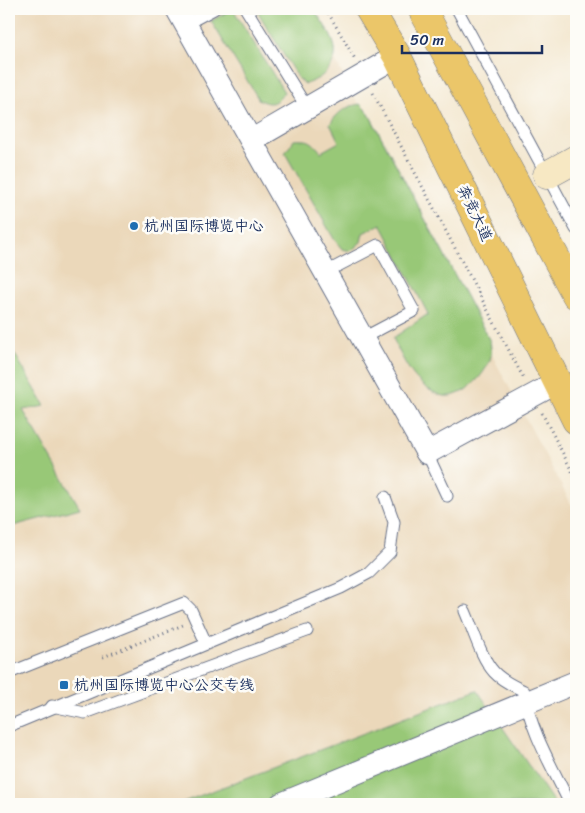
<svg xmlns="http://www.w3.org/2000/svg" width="585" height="813" font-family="Sriracha,'LXGW WenKai TC',sans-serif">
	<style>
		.built { fill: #ebd8ba }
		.green { fill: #98c877; stroke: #5a7c6a }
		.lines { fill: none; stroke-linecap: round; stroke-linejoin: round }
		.lane-casing { stroke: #677087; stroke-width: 13 }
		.street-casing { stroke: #677087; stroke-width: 24 }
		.secondary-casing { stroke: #677087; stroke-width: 29 }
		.primary-casing { stroke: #677087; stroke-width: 29 }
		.path { stroke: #677087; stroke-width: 3; stroke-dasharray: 1 4; stroke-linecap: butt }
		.lane { stroke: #fff; stroke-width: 11 }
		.street { stroke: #fff; stroke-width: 22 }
		.secondary { stroke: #f7e8c3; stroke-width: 28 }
		.primary { stroke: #ebc669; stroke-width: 28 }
		.poi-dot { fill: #1f6fb2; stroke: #fdfcf7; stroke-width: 2 }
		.labels { text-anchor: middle; stroke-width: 5; stroke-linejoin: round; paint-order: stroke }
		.street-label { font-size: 15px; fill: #1b2f5e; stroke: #fdfcf7 }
		.poi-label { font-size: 15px; fill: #1b2f5e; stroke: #fdfcf7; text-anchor: start }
	</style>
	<rect width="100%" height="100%" fill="#fdfcf7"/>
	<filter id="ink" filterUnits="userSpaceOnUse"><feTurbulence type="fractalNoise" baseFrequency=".02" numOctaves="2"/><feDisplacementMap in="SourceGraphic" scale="10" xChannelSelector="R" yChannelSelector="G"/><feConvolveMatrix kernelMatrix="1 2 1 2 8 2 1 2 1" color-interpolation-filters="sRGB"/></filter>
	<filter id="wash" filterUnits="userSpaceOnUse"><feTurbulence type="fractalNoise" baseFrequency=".0096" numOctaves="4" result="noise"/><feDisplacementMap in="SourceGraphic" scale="20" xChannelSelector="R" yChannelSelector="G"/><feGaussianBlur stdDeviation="1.12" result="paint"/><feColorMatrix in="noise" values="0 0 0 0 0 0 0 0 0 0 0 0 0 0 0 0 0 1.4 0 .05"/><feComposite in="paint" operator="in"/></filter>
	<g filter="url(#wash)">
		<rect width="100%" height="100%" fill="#f4e9d3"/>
		<path class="built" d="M9,9h299l268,504v291h-567z"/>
		<g class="green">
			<path d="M233,9l51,83c-9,11 -11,14 -25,8l-48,-79z"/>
			<path d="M256,9h58c6,10 17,24 20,35 6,20 -11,35 -29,40l-8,-7z"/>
			<path d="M360,104l8,8 122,229c1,6 2,14 0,19 -7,18 -32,44 -53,34 -24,-11 -34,-34 -44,-56l35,-24 -47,-90 -18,9 -2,9 -10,9 -9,-2 -8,-10 -49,-86 9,-13c15,-1 17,0 27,12l18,-10 -9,-18c8,-12 16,-18 30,-20z"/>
			<path d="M9,344l36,62 -22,4 57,98 -71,19z"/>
			<path d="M477,690l78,114h-377z"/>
		</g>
	</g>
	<g filter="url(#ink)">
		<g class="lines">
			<g class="lane-casing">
				<g id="lane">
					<path d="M246,9l61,99"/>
					<path d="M457,9l119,220"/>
					<path d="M186,24l28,-15"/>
					<path d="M326,272l52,-27 36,66 -51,27"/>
					<path d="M427,453l20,43"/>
					<path d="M465,611c8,18 16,47 29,61 8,9 20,14 30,19 6,40 29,77 46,113"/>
					<path d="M9,673l175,-70 7,7 15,33"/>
					<path d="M52,706l33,7 222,-82"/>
					<path d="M9,726l332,-138 28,-15 21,-21 4,-30 -9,-25"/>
				</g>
			</g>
			<g class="street-casing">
				<g id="street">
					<path d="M177,9l250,444 131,-71"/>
					<path d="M252,140l145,-84"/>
					<path d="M281,804l295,-122"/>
				</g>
			</g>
			<g class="secondary-casing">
				<path id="secondary" d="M547,175l29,-16"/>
			</g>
			<g class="primary-casing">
				<g id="primary">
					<path d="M369,9l28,47 179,364"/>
					<path d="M422,9l154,286"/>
				</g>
			</g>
			<g class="path">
				<path d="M326,9l29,50"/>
				<path d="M373,93l151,286"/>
				<path d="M542,413l34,66"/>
				<path d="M103,657l80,-32"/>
			</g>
			<use href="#lane" class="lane"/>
			<use href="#street" class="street"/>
			<use href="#secondary" class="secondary"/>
			<use href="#primary" class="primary"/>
		</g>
	</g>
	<g class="poi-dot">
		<circle cx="134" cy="226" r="5"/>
		<rect x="59" y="680" width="10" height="10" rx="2.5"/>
	</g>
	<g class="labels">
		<g class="street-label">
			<text transform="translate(475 213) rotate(64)" y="5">奔竞大道</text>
		</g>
		<g class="poi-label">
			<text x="144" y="231">杭州国际博览中心</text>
			<text x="74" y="690">杭州国际博览中心公交专线</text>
		</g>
	</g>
	<rect width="585" height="813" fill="none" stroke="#fdfcf7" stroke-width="30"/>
	<path d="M402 45v8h140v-8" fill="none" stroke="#1b2f5e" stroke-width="2.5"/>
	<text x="410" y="45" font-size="15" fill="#1b2f5e" stroke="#fdfcf7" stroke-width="4" paint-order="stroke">50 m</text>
</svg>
